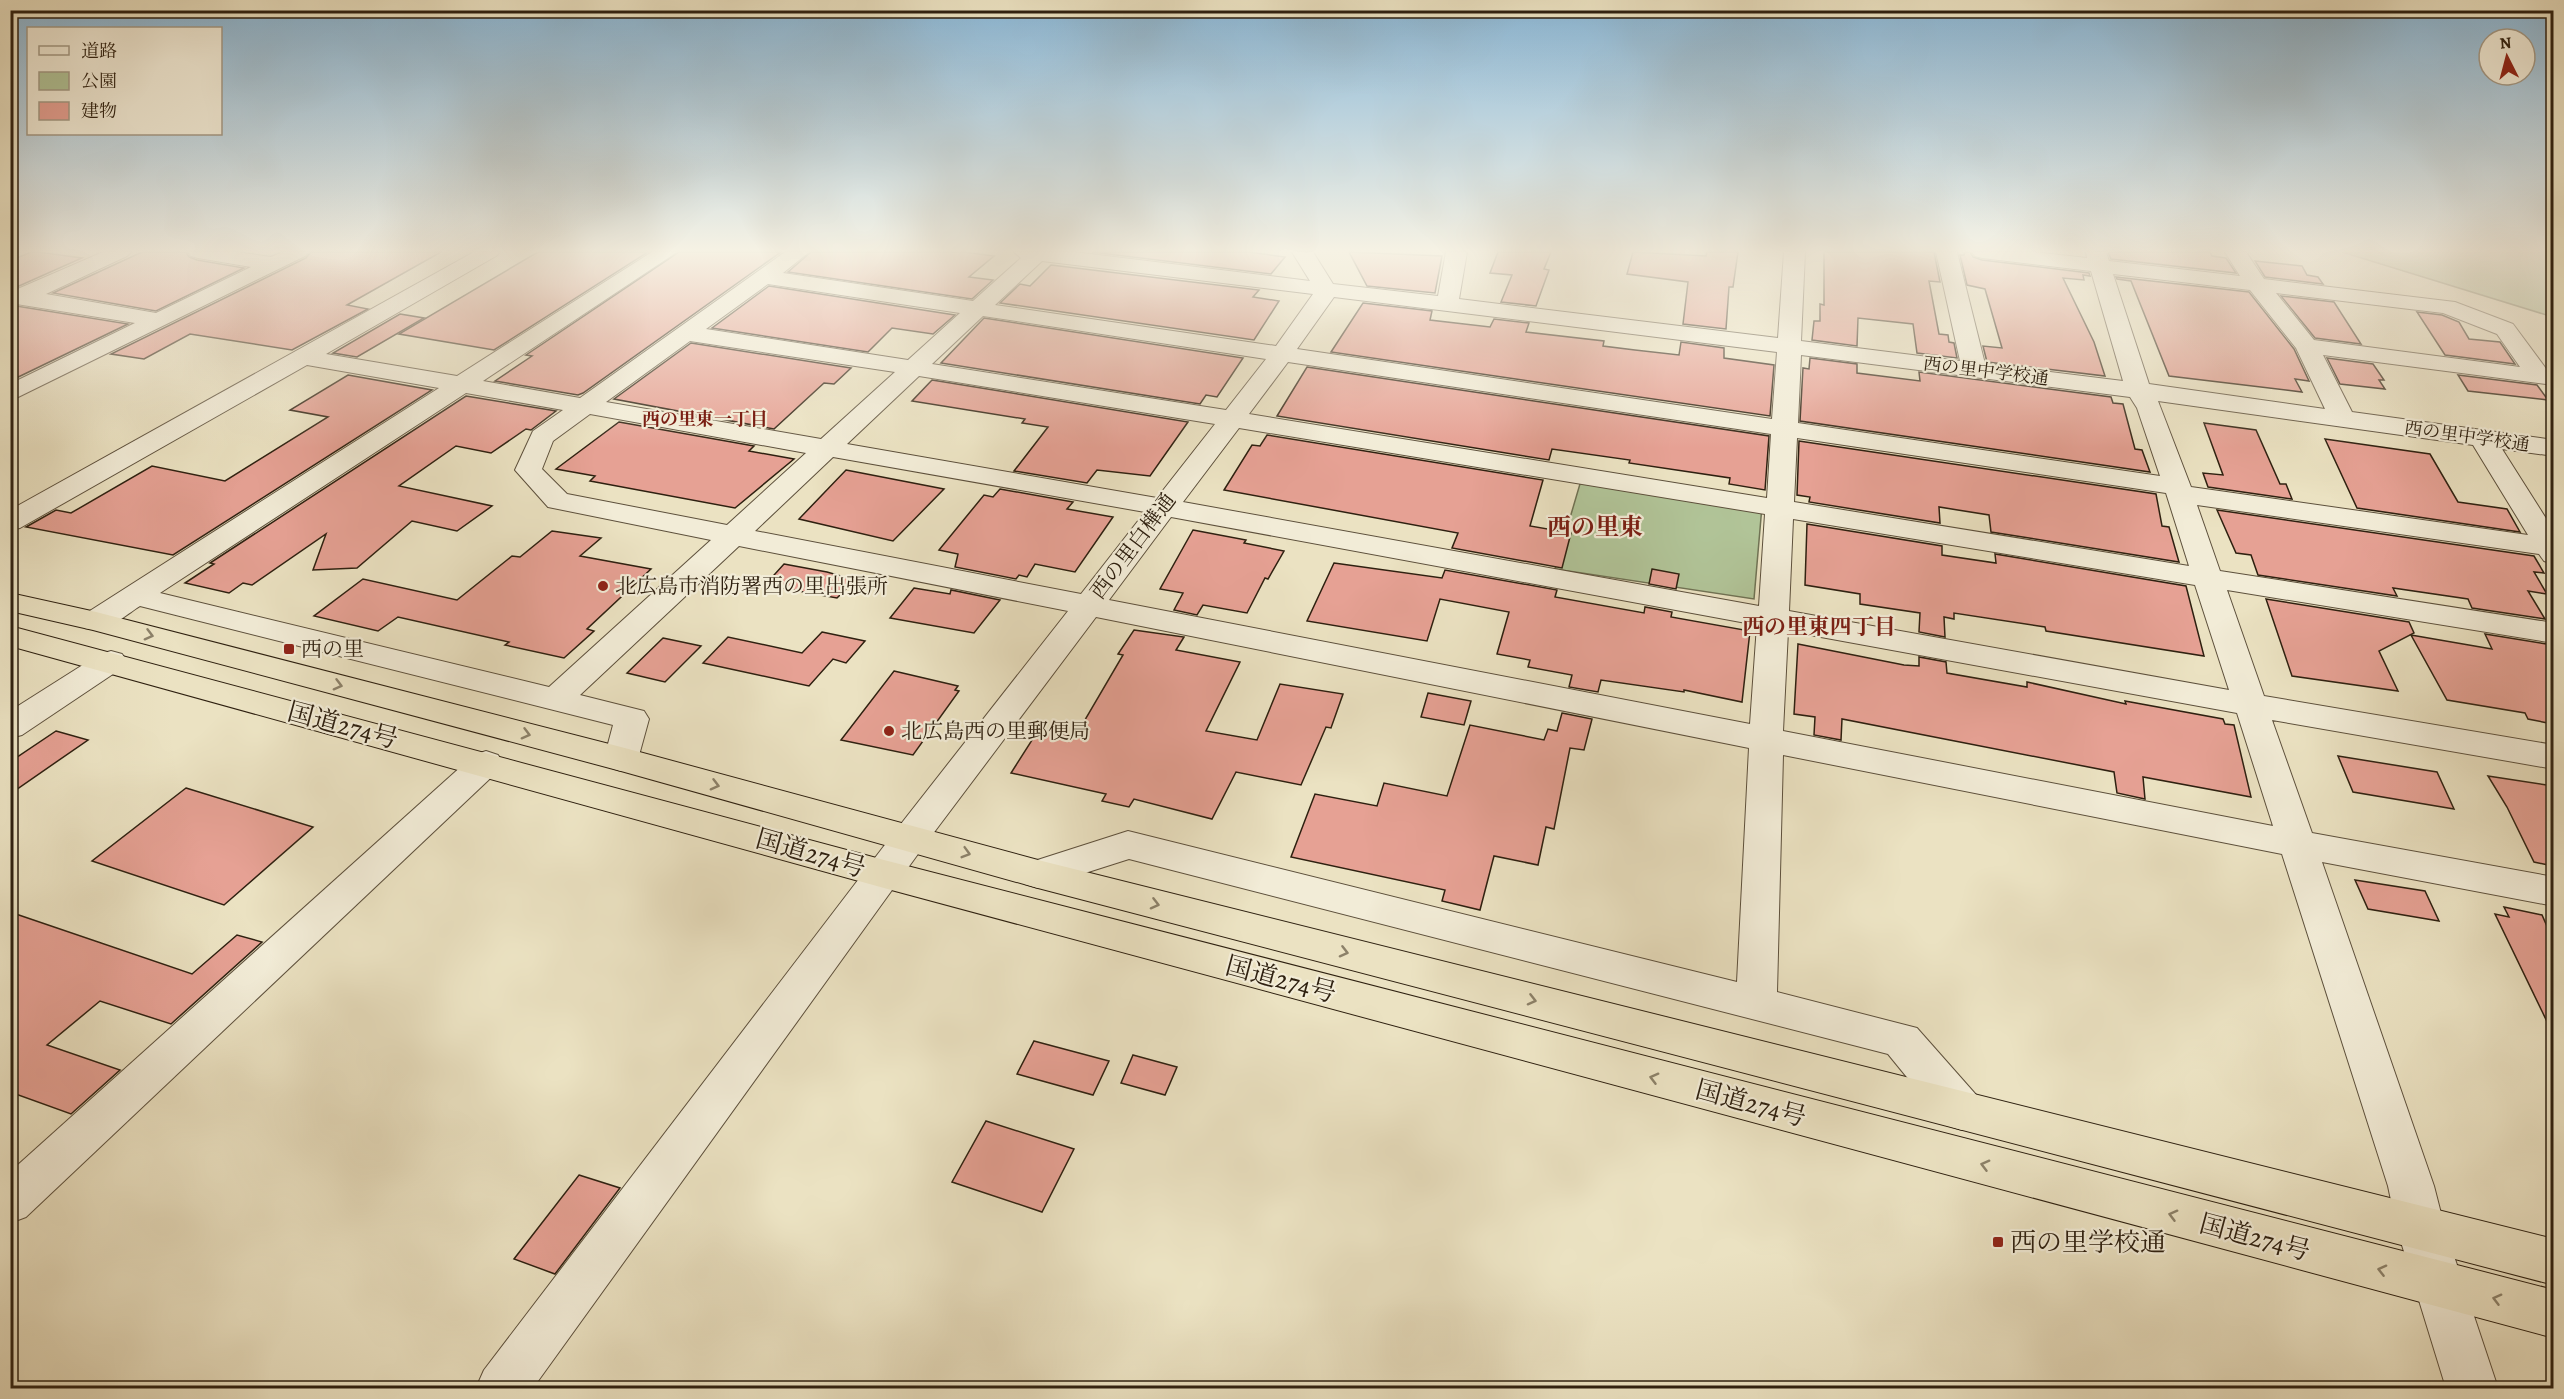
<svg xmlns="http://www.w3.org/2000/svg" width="2564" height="1399" font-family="Alegreya,'Noto Serif JP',serif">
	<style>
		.green { fill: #b1c498; stroke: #707254; stroke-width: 1.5 }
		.building { fill: #e6a194; stroke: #2e2010; stroke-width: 1.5 }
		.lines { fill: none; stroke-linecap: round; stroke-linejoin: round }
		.minor-casing { stroke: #5d503c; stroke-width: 2 }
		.highway-casing { stroke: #2e2010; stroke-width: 2 }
		.minor { fill: #f2ecd7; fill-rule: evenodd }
		.highway { fill: #ebe2c2; fill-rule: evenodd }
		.oneway { stroke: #8c8169 }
		.poi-dot { fill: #8f2418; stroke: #f2ecd7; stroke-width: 2 }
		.labels { text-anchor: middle; stroke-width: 4.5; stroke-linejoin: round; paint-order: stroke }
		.far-street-label { font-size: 18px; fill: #2e2010; stroke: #f2ecd7 }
		.far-neighbourhood-label { font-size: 18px; font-weight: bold; fill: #7a1f14; stroke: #f2ecd7 }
		.street-label { font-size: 21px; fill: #2e2010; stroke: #f2ecd7 }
		.poi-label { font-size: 21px; fill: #2e2010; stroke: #f2ecd7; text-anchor: start }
		.neighbourhood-label { font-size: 22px; font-weight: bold; fill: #7a1f14; stroke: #f2ecd7 }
		.quarter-label { font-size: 24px; font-weight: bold; fill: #7a1f14; stroke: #f2ecd7 }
		.near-street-label { font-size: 26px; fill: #2e2010; stroke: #f2ecd7 }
		.near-poi-label { font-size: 26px; fill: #2e2010; stroke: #f2ecd7; text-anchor: start }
	</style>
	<rect width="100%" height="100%" fill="#ebe2c2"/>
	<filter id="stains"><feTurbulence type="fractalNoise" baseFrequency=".00333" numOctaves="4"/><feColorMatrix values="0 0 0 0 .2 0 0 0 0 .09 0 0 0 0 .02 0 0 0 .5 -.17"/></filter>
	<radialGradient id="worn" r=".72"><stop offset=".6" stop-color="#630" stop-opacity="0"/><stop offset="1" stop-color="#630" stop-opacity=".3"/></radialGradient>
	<g class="green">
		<path d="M2342,252h211v65z"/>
		<path d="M1582,477l180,29 -8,93 -199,-30z"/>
	</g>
	<g class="building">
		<path d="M31,252h7l44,6 -72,32v-29z"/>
		<path d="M142,252h44l3,5 8,3 47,8 -88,43 -103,-18z"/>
		<path d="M311,252h130l-94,53 21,4 -76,41 -102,-16 -46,25 -33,-5 195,-96z"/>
		<path d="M538,252h110l-154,98 -95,-16z"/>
		<path d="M679,252h102l-198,141 -5,2 -83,-14 37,-25 -6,-1z"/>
		<path d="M811,252h153l30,4 -25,21 24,3 -21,19 -184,-27z"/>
		<path d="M1092,252h157l36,5 -14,17z"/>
		<path d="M1349,252l93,4 -7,37 -68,-7z"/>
		<path d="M1498,252h53l-7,17 5,1 -13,36 -35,-4 11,-27 -22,-2z"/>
		<path d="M1633,252l73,4 1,-4h31l-5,35h-4l-3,42 -43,-5 5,-42 -61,-8z"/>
		<path d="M1824,252h110l6,30 -11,-1 10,53 9,1 1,7 5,1 3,15 -40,-5 -4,-29 -55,-6 -1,28 -45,-6 2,-19h6v-17l4,1z"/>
		<path d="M1965,252h5l3,5 9,3 107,13 1,3 -7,-1 1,5 -21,-2 31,64 11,34 -118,-14 -4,-16 19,2 -17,-59 -18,-4 -7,-30h4z"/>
		<path d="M2108,252h102l2,4 14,2 10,15 -125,-14z"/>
		<path d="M2255,261l47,5 5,9 11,2 5,7 -58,-7z"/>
		<path d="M1051,265l208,25 -6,7 26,4 -25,39 -254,-37 20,-19 10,2z"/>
		<path d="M2116,277l133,15 45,57 15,32 -14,-2 7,13 -133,-16 -38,-95 -14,-2z"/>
		<path d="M769,286l186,29 -22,19 -41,-6 -24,24 -156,-24z"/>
		<path d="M2281,296l53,6 27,42 -46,-6z"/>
		<path d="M1363,303l69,8 -2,9 60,7 4,-8 35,4 -3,9 78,9 -1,5 32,4 44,5 2,-13 43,6v10l50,7 -4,51 -439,-64z"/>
		<path d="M10,305l118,19 -118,57z"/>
		<path d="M2417,312l25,3 17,7 10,17 31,3 15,22 -70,-9z"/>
		<path d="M400,314l24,4 -67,39 -24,-4z"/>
		<path d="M984,318l259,40 -26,39 -11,-2 -6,9 -259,-41z"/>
		<path d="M691,343l160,25 -17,16 -10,-1 -50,46 -160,-30z"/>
		<path d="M1810,358l47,6v9l63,8 -1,-9 192,25 2,6 10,1 12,45 7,1 8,22 -350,-51 3,-53 6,1z"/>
		<path d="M2327,358l46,6 11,16h-5l6,9 -45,-5z"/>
		<path d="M1307,367l462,69 -4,54 -36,-6 1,-6 -101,-15 1,-3 -78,-11 -3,11 -272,-44z"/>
		<path d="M348,375l84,15 -259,165 -147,-28 30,-17 15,3 81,-47 73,15 103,-64 -38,-7z"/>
		<path d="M2458,375l79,10 11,15 -80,-9z"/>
		<path d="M932,380l256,42 -38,54 -53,-6 -10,13 -73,-12 34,-44 -26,-4 3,-4 -113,-18z"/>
		<path d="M466,396l90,15 -25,19 -5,-1 -35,24 -35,-7 -57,40 93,20 -35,25 -45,-10 -55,47 -44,2 13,-36 -74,51 -9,-2 -14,10 -44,-10 29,-19 -4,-1z"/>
		<path d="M619,422l135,24 -5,5 45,8 -59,49 -145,-27 5,-5 -39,-7z"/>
		<path d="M2204,423l52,7 24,54h6l6,15 -84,-12 -5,-14 20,2z"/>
		<path d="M1267,435l276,45 -13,46 41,7 -9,35 -110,-20 6,-15 -234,-43 28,-45 8,1z"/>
		<path d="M2325,439l105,15 28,48 49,7 13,23 -163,-24z"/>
		<path d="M1799,441l357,53 6,32 7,1 10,35 -188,-30 -2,-17 -50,-8 1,16 -131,-21 1,-5 -13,-2z"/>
		<path d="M846,470l98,19 -51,52 -94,-22z"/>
		<path d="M1000,489l73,13 -6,7 46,8 -38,55 -40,-8 -8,13 -8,-2 -3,4 -61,-12 3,-13 -19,-4 45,-55 9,2z"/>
		<path d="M2217,510l317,46 10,17 -10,-1 13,22 -19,-3 17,28 -73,-11 -4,-9 -75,-11 4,8 -139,-21 -7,-20 -15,-2z"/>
		<path d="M1807,524l135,22v9l54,8 -1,-9 191,32 18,70 -158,-25 -1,-4 -91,-14v6l-10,-2 1,20 -26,-5 1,-19 -60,-9v-10l-55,-9z"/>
		<path d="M1193,530l53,10 -2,3 40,8 -16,28 -3,-1 -18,35 -44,-8 -6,10 -23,-5 9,-17 -23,-4z"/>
		<path d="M552,531l49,7 -21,18 71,13 -64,60 7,2 -30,27 -59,-13 4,-3 -111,-25 -20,14 -64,-15 49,-37 94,21 55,-44 8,1z"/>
		<path d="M1334,563l108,15 3,-8 112,20 -2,7 89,16 1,-6 27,5 -1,5 79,14 -8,71 -58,-12v2l-83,-12 -3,12 -29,-5 3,-12 -44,-8 2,-7 -33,-6 12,-42 -69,-13 -13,42 -120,-20z"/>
		<path d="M784,564l43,8 28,8 -18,18 -72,-13z"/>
		<path d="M1652,569l27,5 -3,15 -27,-5z"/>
		<path d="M914,588l36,6 1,-4 49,10 -26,33 -84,-15z"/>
		<path d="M2266,599l143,23 5,11 -35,18 19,40 -106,-15z"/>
		<path d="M1134,630l50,7 -8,13 64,12 -34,69 51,9 23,-56 63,10 -12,34 -5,-1 -25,58 -65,-13 -24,47 -78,-20 -5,8 -27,-6 4,-7 -95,-21 28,-44 36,8 48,-82 -5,-1z"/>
		<path d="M822,632l43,9 -19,22 -13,-4 -24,27 -106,-23 25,-26 74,16z"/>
		<path d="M2485,634l68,11v79l-25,-5 -3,-6 -78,-13 -36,-65 81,14z"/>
		<path d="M663,638l38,8 -36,36 -38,-9z"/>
		<path d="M1798,644l106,21 15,1v-9l27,5 1,11 80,14v-5l99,22 -1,-3 98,18 2,5 9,1 17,72 -108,-20 2,22 -28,-6 -3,-21 -272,-53 -1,21 -27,-5 1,-18 -21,-3z"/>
		<path d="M894,671l64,15 -3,4 4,1 -46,64 -72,-15z"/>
		<path d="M1428,693l43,8 -7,24 -43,-8z"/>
		<path d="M1562,713l30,6 -8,31 -14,-2 -16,81 -8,-2 -8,38 -44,-9 -14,54 -38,-9 3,-11 -154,-33 24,-63 62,12 7,-23 63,13 23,-71 74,15 4,-11 9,2z"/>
		<path d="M56,731l32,9 -78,54v-32z"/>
		<path d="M2338,756l99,16 17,37 -101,-17z"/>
		<path d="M2488,776l65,10v80l-19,-4 -27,-55z"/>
		<path d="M186,788l127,39 -89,78 -132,-44z"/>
		<path d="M2355,880l70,11 14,30 -71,-12z"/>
		<path d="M2504,907l38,8 11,25v94l-58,-120 14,3z"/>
		<path d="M10,912l182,62 45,-39 25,7 -91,82 -71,-23 -53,44 73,25 -49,44 -61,-22z"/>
		<path d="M1034,1041l75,20 -16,34 -76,-21z"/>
		<path d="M1133,1055l44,12 -12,28 -44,-12z"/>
		<path d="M986,1121l88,28 -32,63 -90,-30z"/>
		<path d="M579,1175l41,13 -65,86 -41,-15z"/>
	</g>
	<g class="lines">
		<g class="minor-casing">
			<g id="minor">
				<path d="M103,252h28l-4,4 -81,38 110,19 95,-46 -53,-9 -7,-2 -3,-4h49l34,5 11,-5h27l-4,4 -295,145v-17l125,-61 -125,-20v-10l3,-2z"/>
				<path d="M474,252h26l-4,4 -170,98 131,22 195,-124h25l-194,129 97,17 205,-146h24l-26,21 190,28 48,-43 -7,-6h60l236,29 -18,-29h21l20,32 105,12 8,-44h21l-8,47 319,39 6,-86h21l-4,89 159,20 -24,-109h21l28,112 138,17 -32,-110 -109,-13 -7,-2 -3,-4h62l53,6 -1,-6h20l3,9 131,15 -15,-24h21l18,27 191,23 58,22 34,46 7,1v14l-231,-30 29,57 202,28v16l-52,-7 52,82v33l-10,-3 -5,-7 -342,-49 23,66 334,52v20l-327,-53 37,106 290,49v24l-282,-49 40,113 242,44v29l-232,-44 112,324 11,43 53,159h-52l-49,-159 -9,-43 -106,-332 -499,-99 -6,237 140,36 61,69 6,14 -6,14 -16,5 -16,-5 -58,-71 -759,-195 -91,29 -13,-4 -6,-10 6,-10 103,-33 609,151 12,-234 -653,-131 -173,230 -390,541h-57l8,-18 413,-541 171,-218 -329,-65 -159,149 64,16 5,8 -11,40 -5,8 -12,4 -12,-4 -5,-8 9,-34 -473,-119c-17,11 -33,27 -55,22l-4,-7 4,-7 354,-226 -132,-23 -287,163 -10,2v-20zM1042,261l271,33 -37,52 -281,-41zM2113,274l137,16 46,58 29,61 -176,-25zM768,284l192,29 -52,47 -202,-31zM2276,293l167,20 54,21 23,33 -206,-27zM1334,297l443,55 -5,67 -475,-70zM983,316l283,43 -40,51 -294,-46zM690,341l205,31 -74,67 -215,-37zM1801,355l329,42 7,11 23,68 -362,-53zM1288,362l483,72 -4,64 -518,-84zM919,376l296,48 -58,74 -310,-54zM466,393l97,17 -30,21 -18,39 33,37 163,33 -162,147 -389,-94zM2158,401l315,44 55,90 -337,-48zM590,414l216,39 -79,72 -160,-31 -25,-25 11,-28zM1239,428l526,86 -6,92 -576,-104zM1797,438l369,55 23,73 -395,-64zM833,457l312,55 -64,82 -326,-63zM1171,517l586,108 -7,99 -641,-124zM1793,519l402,66 34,105 -440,-79zM1788,631l449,82 36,113 -490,-95z"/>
				<path d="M111,651l11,3 5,7 -5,7 -100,67 -12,3v-27l90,-57z"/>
				<path d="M486,751l12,4 5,8 -5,8 -472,446 -16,6v-51l464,-417z"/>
			</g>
		</g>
		<g class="highway-casing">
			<g id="highway">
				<path d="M10,593l86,19 525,135 417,113 1516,379v46l-1516,-397 -417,-117 -528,-141 -83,-19z"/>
				<path d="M10,626l874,234 1670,430v48l-1670,-450 -874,-242z"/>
			</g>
		</g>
		<use href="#minor" class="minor"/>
		<use href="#highway" class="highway"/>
	</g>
	<defs><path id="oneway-chevron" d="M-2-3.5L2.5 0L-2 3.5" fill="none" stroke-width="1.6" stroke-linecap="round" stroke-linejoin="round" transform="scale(1.5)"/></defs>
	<g class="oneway">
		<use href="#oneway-chevron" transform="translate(149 635) rotate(15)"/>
		<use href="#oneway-chevron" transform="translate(338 685) rotate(15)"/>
		<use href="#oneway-chevron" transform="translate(526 734) rotate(15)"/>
		<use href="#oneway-chevron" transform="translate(715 785) rotate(15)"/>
		<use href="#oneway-chevron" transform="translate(966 853) rotate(16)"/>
		<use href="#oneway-chevron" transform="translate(1155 904) rotate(14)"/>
		<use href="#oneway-chevron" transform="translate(1344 952) rotate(14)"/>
		<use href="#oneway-chevron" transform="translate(1532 1000) rotate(14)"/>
		<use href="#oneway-chevron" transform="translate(1654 1078) rotate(-165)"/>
		<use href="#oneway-chevron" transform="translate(1985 1165) rotate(-165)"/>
		<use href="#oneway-chevron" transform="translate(2173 1215) rotate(-165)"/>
		<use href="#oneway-chevron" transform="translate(2382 1270) rotate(-166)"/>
		<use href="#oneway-chevron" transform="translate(2497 1299) rotate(-165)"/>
	</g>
	<linearGradient id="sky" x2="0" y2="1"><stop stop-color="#89b7d7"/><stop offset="0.56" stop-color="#f6f2e4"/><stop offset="1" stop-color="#f6f2e4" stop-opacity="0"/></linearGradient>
	<rect width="2564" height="448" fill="url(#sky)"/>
	<g class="poi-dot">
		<circle cx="603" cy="586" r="6"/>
		<rect x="283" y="643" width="12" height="12" rx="3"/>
		<circle cx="889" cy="731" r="6"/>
		<rect x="1992" y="1236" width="12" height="12" rx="3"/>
	</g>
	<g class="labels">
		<g class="far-street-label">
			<text transform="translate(1986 371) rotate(7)" y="6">西の里中学校通</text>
			<text transform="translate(2467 436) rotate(8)" y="6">西の里中学校通</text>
		</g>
		<g class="far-neighbourhood-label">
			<text x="705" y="425">西の里東一丁目</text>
		</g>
		<g class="street-label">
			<text transform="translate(1133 546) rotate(-53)" y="7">西の里白樺通</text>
		</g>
		<g class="poi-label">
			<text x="615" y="593">北広島市消防署西の里出張所</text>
			<text x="301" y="656">西の里</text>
			<text x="901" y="738">北広島西の里郵便局</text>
		</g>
		<g class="neighbourhood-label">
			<text x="1819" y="634">西の里東四丁目</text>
		</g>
		<g class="quarter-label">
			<text x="1595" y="535">西の里東</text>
		</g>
		<g class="near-street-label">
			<text transform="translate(343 725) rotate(15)" y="9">国道274号</text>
			<text transform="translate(811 853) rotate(16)" y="9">国道274号</text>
			<text transform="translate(1281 979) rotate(15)" y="9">国道274号</text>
			<text transform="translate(1751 1103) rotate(15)" y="9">国道274号</text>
			<text transform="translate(2255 1237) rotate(15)" y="9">国道274号</text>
		</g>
		<g class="near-poi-label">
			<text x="2010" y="1251">西の里学校通</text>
		</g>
	</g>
	<rect width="2564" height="1399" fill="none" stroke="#ebe2c2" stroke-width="36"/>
	<rect x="12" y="12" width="2540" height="1375" fill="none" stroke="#2e2010" stroke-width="3"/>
	<rect x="18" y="18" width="2528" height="1363" fill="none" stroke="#2e2010" stroke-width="1.5"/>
	<rect x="27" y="27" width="195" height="108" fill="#f2ecd7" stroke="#a49a87" stroke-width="1.5"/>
	<rect x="39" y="46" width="30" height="9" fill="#f2ecd7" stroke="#a49a87" stroke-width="1.5"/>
	<text x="81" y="57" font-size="18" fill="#2e2010">道路</text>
	<rect x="39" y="72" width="30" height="18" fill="#b1c498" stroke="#a49a87" stroke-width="1.5"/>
	<text x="81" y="87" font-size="18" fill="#2e2010">公園</text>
	<rect x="39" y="102" width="30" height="18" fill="#e6a194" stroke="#a49a87" stroke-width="1.5"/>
	<text x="81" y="117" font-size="18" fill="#2e2010">建物</text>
	<g transform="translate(2507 57) rotate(354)"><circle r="28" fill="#f2ecd7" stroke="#a49a87" stroke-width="1.5"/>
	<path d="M0-4.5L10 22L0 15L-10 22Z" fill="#8f2418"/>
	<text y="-9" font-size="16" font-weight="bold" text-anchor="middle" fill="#2e2010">N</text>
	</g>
	<rect width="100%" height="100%" filter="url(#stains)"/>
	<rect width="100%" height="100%" fill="url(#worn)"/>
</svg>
